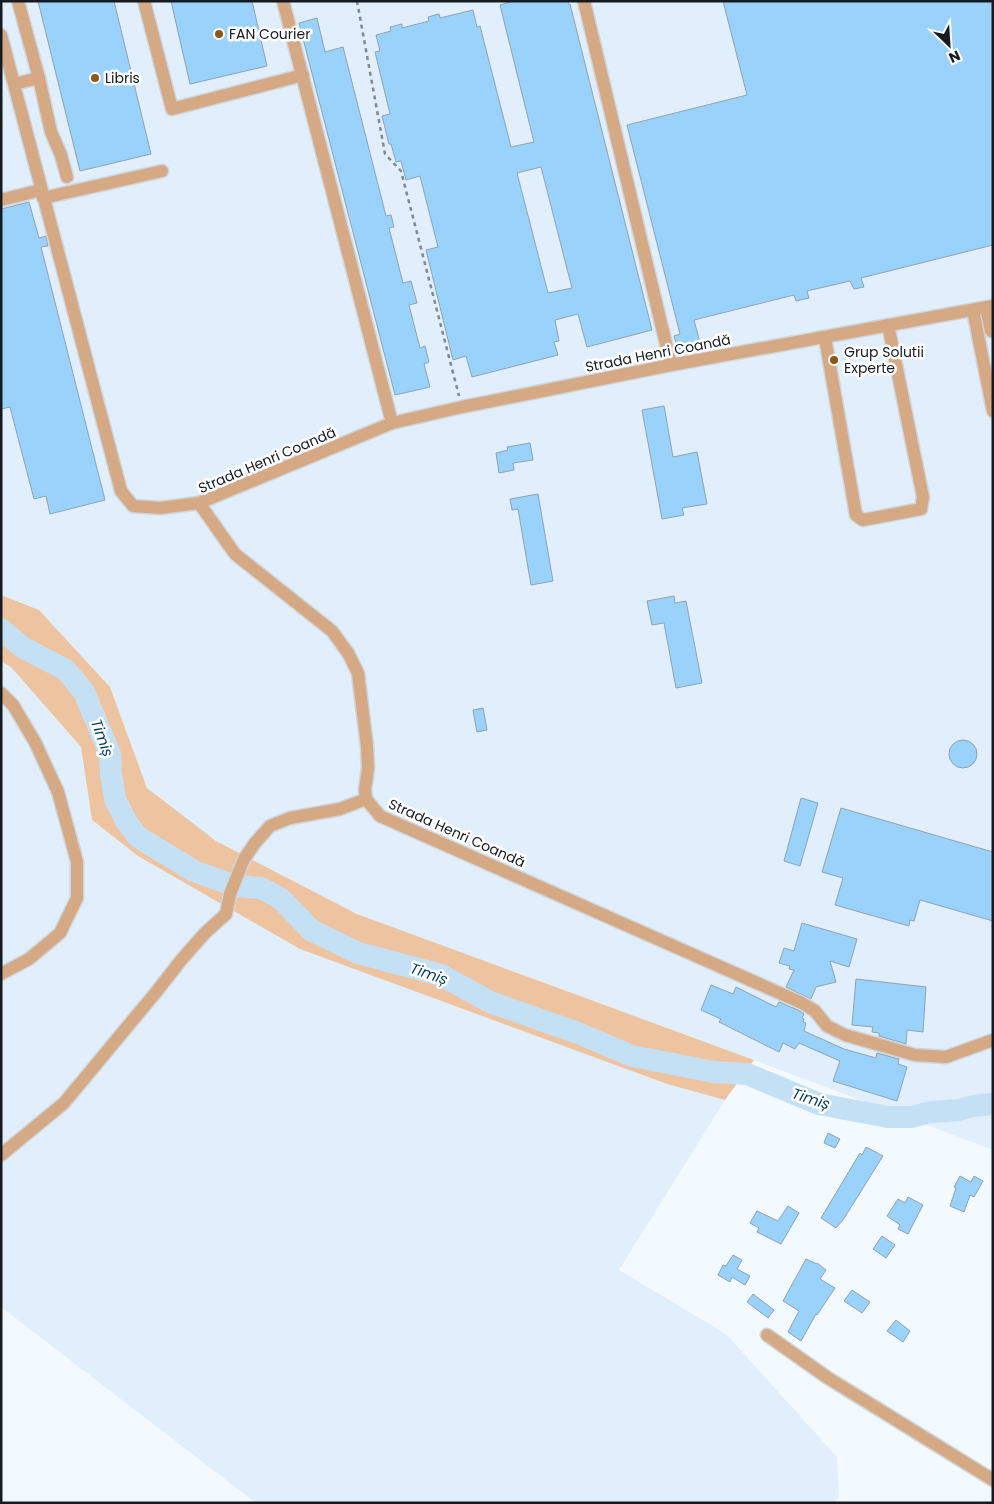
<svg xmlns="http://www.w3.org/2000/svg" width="994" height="1504" font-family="Poppins,sans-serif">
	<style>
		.built { fill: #e0effb }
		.green { fill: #edc3a0 }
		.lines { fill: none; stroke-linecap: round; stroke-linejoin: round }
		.river { stroke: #c4e0f5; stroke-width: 22 }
		.building { fill: #99d2fa; stroke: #90a2af; fill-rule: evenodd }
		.minor-casing { stroke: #cfd5db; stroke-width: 15 }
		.path { stroke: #82888e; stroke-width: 2.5; stroke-dasharray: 4 4; stroke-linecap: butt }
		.minor { stroke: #d5a983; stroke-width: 12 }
		.poi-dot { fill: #915516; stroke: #fff; stroke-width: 2 }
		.labels { text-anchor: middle; stroke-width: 5; stroke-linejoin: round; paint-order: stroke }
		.poi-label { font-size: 14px; fill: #151b20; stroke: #fff; text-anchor: start }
		.street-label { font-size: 14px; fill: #151b20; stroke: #fff }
		.water-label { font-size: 15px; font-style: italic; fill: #003e5e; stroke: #fff }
	</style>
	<rect width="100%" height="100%" fill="#f2f9ff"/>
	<g class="built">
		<path d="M1,1h992v1149l-239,-90 -397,-146 -141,-73 -69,-53 -37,-101 -71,-77 -38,-15z"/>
		<path d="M1,661l10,5 70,81 11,73 46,36 163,93 366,135 58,16 -106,170 107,64 111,123 2,39 -4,7h-579l-255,-196z"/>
	</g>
	<path class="green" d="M1,595l38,15 71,77 37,101 69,53 141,73 397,146 -29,40 -58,-16 -367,-135 -162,-93 -46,-36 -11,-73 -70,-80 -10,-6z"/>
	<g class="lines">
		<path class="river" d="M1,629l21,18 44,23 18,22 26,62 1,19 4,26 11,22 12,16 56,34 41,15 26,2 20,11 30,31 47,23 83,22 49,27 88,31 54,23 82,16 33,2 72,30 69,13h24l18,-5 29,-2 14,-4 20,-2"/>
	</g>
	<g class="building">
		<path d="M38,1h76l37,153 -71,17z"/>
		<path d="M171,1h81l15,65 -77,18z"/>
		<path d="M513,1h55l1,4 1,-1 82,326 -65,17 -9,-33 -23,6 4,21 -5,1 4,13 -86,22 -6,-21 -13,4 -27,-110 12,-3 -18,-71 -14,4 -5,-19 -5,1 -5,-18h-2l-7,-28 8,-2 -15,-62 5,-1 -4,-16 15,-4 -1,-4 12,-3v4l27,-7 -1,-4 11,-3 1,4 33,-8 4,17 3,-1 31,121 23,-5 -34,-137zM541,167l31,121 -24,5 -31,-120z"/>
		<path d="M723,1h270v244l-132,33 3,9 -10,2 -4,-8 -43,10 2,7 -13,3 -2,-6 -100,25 6,23 -22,6 -4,-13 6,-2 -53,-209 120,-30z"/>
		<path d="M317,18l8,34 18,-5 43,169 5,-1 3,12 -5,1 14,55 8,-2 6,22 -8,2 11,43 5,-2 4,16 -5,2 6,23 -35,8 -96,-372z"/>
		<path d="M29,202l10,36 7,-2 2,10 -7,1 64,253 -55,14 -4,-18 -12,3 -24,-92 -9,2v-200z"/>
		<path d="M664,406l9,51 24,-5 10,52 -25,4 2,7 -22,4 -20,-109z"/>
		<path d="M530,443l3,17 -20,3 1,7 -15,3 -3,-20 12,-3 -1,-3z"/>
		<path d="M538,494l15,87 -22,4 -13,-76 -6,1 -2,-11z"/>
		<path d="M674,596l1,7 11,-2 16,82 -26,5 -12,-65 -12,2 -5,-24z"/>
		<path d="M483,708l4,22 -10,2 -4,-22z"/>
		<circle cx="963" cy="754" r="14"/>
		<path d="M801,798l17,5 -18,63 -16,-5z"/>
		<path d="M841,808l152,44v69l-73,-21 -6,21 -4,-1 -1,6 -74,-21 8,-27 -21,-6z"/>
		<path d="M802,923l55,16 -8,28 -19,-6 6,21 -20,5 -5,12 -25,-12 8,-17 -5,-1 1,-3 -11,-3 5,-15 10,3z"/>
		<path d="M856,979l70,8 -3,45 -16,-2 -1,14 -27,-8v-3l-7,-1 1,-5 -21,-2z"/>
		<path d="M711,985l22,9 3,-7 40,20 3,-5 19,8 6,4 -2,4 2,1 -1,3 3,1 -2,8 40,18 32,9 1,-5 22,6 -1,5 9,3 -10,34 -64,-20 7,-20 -41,-18 -4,6 -12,-6 -4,9 -60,-30 2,-3 -20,-9z"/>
		<path d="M828,1133l12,6 -5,9 -11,-5z"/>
		<path d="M866,1147l17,9 -40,64 -7,8 -15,-10 39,-65 2,2z"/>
		<path d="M960,1176l11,6 3,-6 9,5 -9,16 -4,-2 -6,17 -14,-6 6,-18 -2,-1z"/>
		<path d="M908,1197l15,8 -15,29 -10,-5 2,-4 -13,-9 11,-17 7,4z"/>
		<path d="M788,1206l11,7 -18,31 -24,-12 2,-4 -9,-5 7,-12 21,10z"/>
		<path d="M882,1236l13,9 -9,13 -13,-9z"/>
		<path d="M733,1255l9,5 -5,9 13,7 -5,9 -13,-8 -2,5 -12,-7 5,-10 3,1z"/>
		<path d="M806,1259l11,5v-1l9,7 -6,9 15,9 -18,27 -1,-1 -15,27 -13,-9 11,-21 -16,-10z"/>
		<path d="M852,1290l18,12 -8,11 -18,-12z"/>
		<path d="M753,1294l21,16 -6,8 -21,-16z"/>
		<path d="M896,1320l14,11 -7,11 -16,-11z"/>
	</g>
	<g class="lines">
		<g class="minor-casing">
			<g id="minor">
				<path d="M144,1l28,108 131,-34"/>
				<path d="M283,1l109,422"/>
				<path d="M584,1l87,364"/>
				<path d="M1,35l120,456 12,15 27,2 39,-5 193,-80 70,-16 209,-42 322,-59"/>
				<path d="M39,78l12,54 10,23 6,22"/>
				<path d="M14,84l25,-6 -21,-77"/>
				<path d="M43,198l119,-27"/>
				<path d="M1,200l40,-10"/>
				<path d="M986,308l5,23h2"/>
				<path d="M973,310l20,101"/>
				<path d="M825,338l31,177 7,5 58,-11 2,-12 -35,-172"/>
				<path d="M199,503l36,51 97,77 16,22 10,20 9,73 1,22 -3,22 1,9 14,17 422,187 13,8 12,15 18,9 70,20 31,2 47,-17"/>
				<path d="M1,693l12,12 22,37 23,50 19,70v36l-17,35 -31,26 -28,15"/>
				<path d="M1,1155l63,-52 93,-112 25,-32 23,-26 21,-19 4,-20 14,-35 11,-16 15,-17 20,-8 50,-9 26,-10"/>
				<path d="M767,1335l61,43 165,102"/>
			</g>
		</g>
		<path class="path" d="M357,1l28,153 16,17 58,225"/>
		<use href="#minor" class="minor"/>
	</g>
	<g class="poi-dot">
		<circle cx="219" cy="34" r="5"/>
		<circle cx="95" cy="78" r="5"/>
		<circle cx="834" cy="360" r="5"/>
	</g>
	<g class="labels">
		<g class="poi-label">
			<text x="229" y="39">FAN Courier</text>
			<text x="105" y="83">Libris</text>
			<text x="844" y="357">Grup Solutii<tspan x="844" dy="16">Experte</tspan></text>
		</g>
		<g class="street-label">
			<text transform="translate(658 353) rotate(-11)" y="5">Strada Henri Coandă</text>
			<text transform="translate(267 460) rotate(-23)" y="5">Strada Henri Coandă</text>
			<text transform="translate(457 833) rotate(24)" y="5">Strada Henri Coandă</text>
		</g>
		<g class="water-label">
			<text transform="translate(102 738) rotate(70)" y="5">Timiș</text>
			<text transform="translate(429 974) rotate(19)" y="5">Timiș</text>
			<text transform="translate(811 1099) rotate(18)" y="5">Timiș</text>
		</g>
	</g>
	<rect width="994" height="1504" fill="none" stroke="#151b20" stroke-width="5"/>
	<g transform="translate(949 45) rotate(155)" stroke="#ffffff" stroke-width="4" paint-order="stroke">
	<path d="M0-4L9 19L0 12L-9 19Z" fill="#151b20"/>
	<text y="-8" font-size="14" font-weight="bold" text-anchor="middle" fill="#151b20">N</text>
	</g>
</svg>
